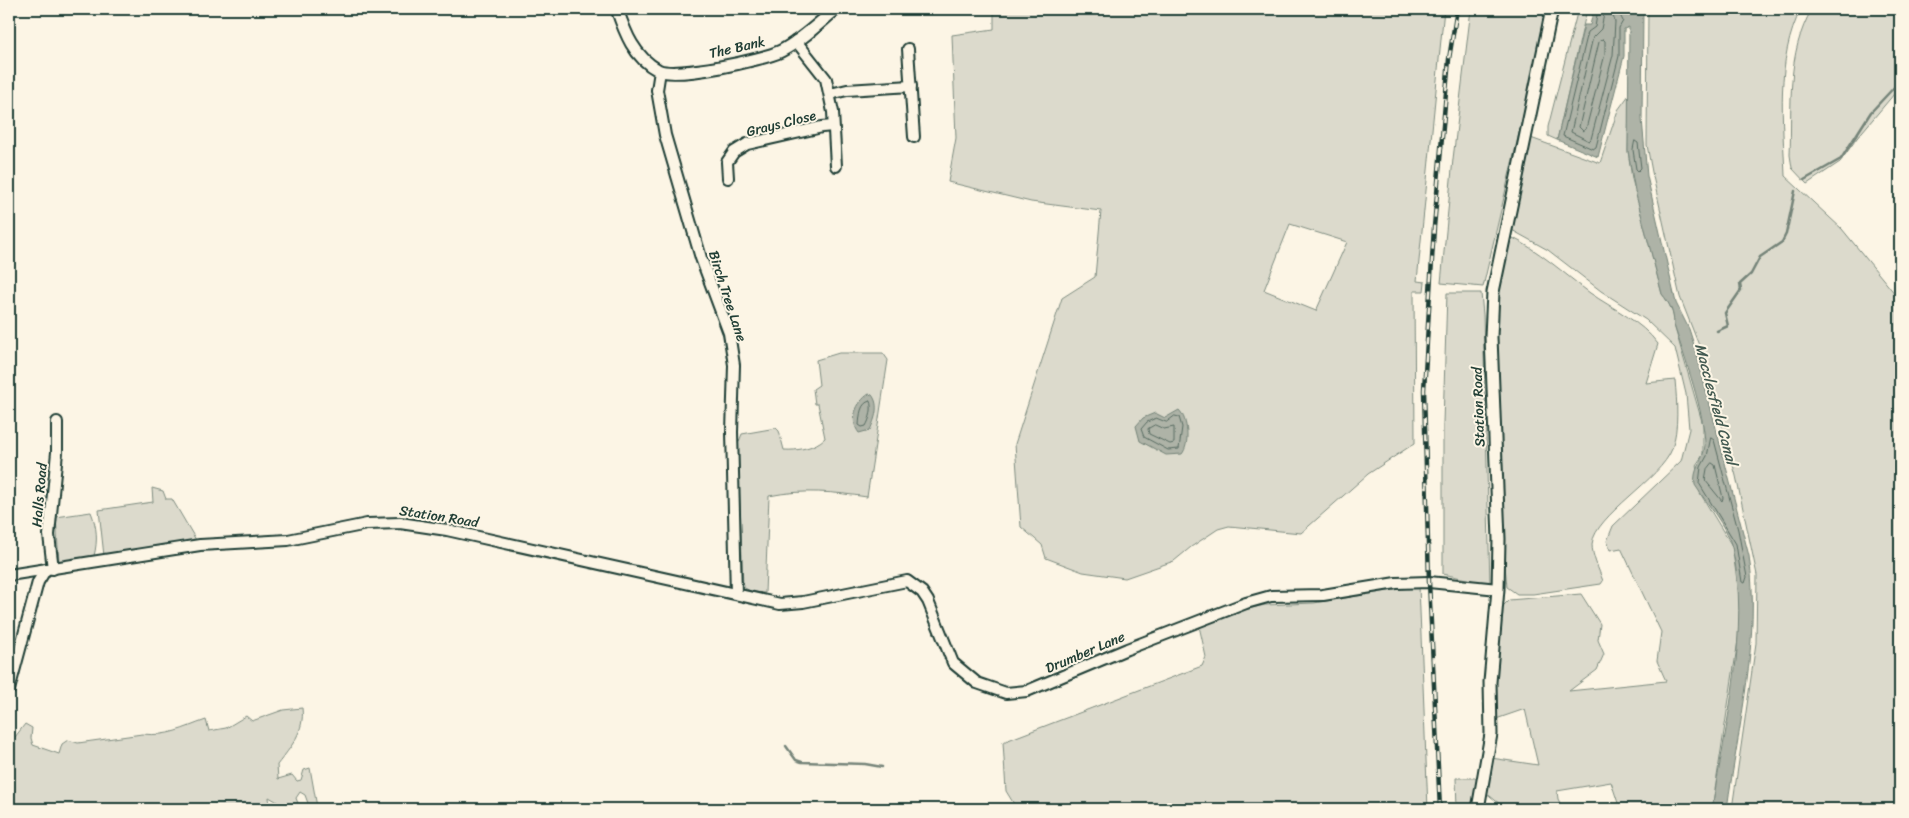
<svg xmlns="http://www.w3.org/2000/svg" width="1909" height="818" font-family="Sriracha,sans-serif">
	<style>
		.green { fill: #dcdacc; stroke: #7e8c80; fill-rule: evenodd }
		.water { fill: #aeb3a7; stroke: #758479 }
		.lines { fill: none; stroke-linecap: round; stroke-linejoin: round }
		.shore { stroke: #586c62; stroke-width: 1 }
		.stream { stroke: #758479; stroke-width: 2.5 }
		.minor-casing { stroke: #1f3d34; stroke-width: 14 }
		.tertiary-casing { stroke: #1f3d34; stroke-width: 15 }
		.minor { stroke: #fcf5e5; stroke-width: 10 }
		.tertiary { stroke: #fcf5e5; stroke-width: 11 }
		.rail-casing { stroke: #1f3d34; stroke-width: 4.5 }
		.rail { stroke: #fcf5e5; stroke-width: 2.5; stroke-dasharray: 8; stroke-linecap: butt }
		.labels { text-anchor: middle; stroke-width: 4; stroke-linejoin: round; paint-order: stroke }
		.street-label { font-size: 14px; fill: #1f3d34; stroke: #fcf5e5 }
		.water-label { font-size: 15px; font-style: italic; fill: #435a51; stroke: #fcf5e5 }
	</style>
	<rect width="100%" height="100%" fill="#fcf5e5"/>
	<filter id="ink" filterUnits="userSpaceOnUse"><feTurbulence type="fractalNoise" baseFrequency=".02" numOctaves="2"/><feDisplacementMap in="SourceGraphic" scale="10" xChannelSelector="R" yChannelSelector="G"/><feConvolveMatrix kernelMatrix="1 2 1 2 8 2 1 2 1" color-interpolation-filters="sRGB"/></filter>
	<g filter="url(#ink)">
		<g class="green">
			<path d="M994,9h450l-27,272 8,1 -1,9h-10l1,152 -47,31 -67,59 -72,-7 -11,3 -27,18 -17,14 -49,17 -42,-6 -37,-14 -4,-13 -21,-18 -6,-83 47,-146 33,-21 6,-66 -70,-9 -83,-20 8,-44 -4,-103 42,-6zM1290,224l57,18 -31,69 -52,-21z"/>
			<path d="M1471,9h77l-65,278 -42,-4 12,-124z"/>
			<path d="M1578,9h9l-30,131 -9,-4v-9z"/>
			<path d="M1648,9h153c-26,51 -18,112 -16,167l57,53 58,71v509h-168l24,-166 1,-68 -21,-99 -34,-123 -22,-56 -28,-125 -5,-27z"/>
			<path d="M1812,9h88v78l-43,51 -17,24 -33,22 -15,-16 -2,-13c2,-49 -4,-102 22,-146z"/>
			<path d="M1629,95l-1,56 4,28 30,115c8,10 12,18 12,31l29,100v30l-7,10 4,28 32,53 8,55 -1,33 -27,175h-92l-9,-27 -54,9 1,8 5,10h-57l-21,-17 6,-34 47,7 -13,-56 -29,10 -2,-45 9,-68 6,-6 72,-6 19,30 -2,16 6,14 -7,16 -28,21 97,-10 -9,-20 4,-29 -40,-84 -10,2 -4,-9 6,-15 68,-65 8,-32 -3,-35 -11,-46 -29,-28 -45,-29 -53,-41 -38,-21 18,-92 72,26 18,-53z"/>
			<path d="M1509,236c30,14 54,37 81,57 23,16 51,28 68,51l-12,39 29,-3c2,23 4,47 -3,69 -11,30 -77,66 -80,95 0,12 7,26 11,37l-2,3 -68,10h-16l-10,-7 -7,-75 -5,-167 2,-53z"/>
			<path d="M1447,293h34l2,22 7,269 -47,-10v-151z"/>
			<path d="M839,353h44l5,7 -21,137c-33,-5 -64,-8 -98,-1l-4,97 -13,-1 -9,-5 -5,-143 4,-10 34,-6 3,3 5,19c13,1 31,-2 41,-12l-7,-34h-3l-2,-15 6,-4 -3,-25z"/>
			<path d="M152,488l11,3 3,8h6l24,41 -92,16 -5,-46 54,-8z"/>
			<path d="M91,512c6,15 7,28 3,44l-35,6 -3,-45z"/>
			<path d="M1419,586l9,223h-411l-11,-18 -3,-49 199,-76 4,-9 -7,-31 39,-15 27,-6 49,-2z"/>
			<path d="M302,708c3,23 -11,39 -25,57l1,14 14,-4 5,6 4,-1 3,-10 6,-2 7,39 -8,-1 -4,-11 -5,-3 -4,6 3,8 -5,3h-11l-7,-8 -7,-4 1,12h-261v-77l6,5 10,-13 7,4 -1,10 2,7 26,9 3,-10 6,-4 10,3 64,-9c26,3 41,-6 64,-14l3,11 17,-3 20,-12 6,5 31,-11z"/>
			<path d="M1456,778h21l-4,31h-16z"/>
		</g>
		<g class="water">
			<path d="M1594,9h28l3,5 4,-2v-3h14l-1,110 5,57 29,127 13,26 7,22 53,205c12,81 -11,172 -22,253h-15c13,-82 39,-181 20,-262 -6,-22 -25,-43 -37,-62 -3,-16 9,-25 10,-40 0,-31 -21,-89 -31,-120 0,-13 -4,-21 -12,-31l-27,-103 -7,-40 1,-124 -5,2v27l-26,101 -41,-17 27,-115h6z"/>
			<path d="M869,394l3,1c8,10 3,24 -2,35l-11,3c-10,-13 -3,-31 10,-39z"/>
			<path d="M1179,410c9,9 11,34 3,44l-16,1 -26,-14 -4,-15 7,-8 12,-5 10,5z"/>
		</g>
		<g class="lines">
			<g class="shore">
				<path d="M1598,9l-3,18 -7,5 -25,104 30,13 3,-2 23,-91v-28l4,-7 -6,-12"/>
				<path d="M1605,9l-4,20 -8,8 -22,95 18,9 2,-2 22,-84 2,-33 -4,-13"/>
				<path d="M1603,39l2,2v13l-19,75 -3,2 -4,-4 20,-85z"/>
				<path d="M1635,141l3,2 3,25 -3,3 -2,-2 -3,-19z"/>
				<path d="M870,401c3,7 0,18 -4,25l-4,1 -3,-2c1,-10 1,-22 11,-24z"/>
				<path d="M1175,416l4,1 3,10 -3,22 -11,1 -24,-13 -3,-8 6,-7 9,-4 10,4z"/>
				<path d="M1155,425l9,4 10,-2v16l-4,1 -21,-10 -1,-5z"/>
				<path d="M1711,438l3,2 24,90 9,47 -2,6 -3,-1 -6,-38 -37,-61 2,-16 6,-11z"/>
				<path d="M1712,463l3,2 8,33 -1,3 -17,-21 2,-11z"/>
			</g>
			<g class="stream">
				<path d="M1804,180l37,-21 30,-47 29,-31"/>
				<path d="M1717,331l11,-5 -3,-13 16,-23 -1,-6 11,-10 9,-17 22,-15 4,-8 9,-43"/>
				<path d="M786,746l10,14 6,2 63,2 17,3"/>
			</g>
			<g class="minor-casing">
				<g id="minor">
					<path d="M796,41l30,38 7,33 3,54"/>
					<path d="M908,49l6,88"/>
					<path d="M660,71l-3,19 8,45 36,123 28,75 5,32 -2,67 4,162"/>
					<path d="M830,94l17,-4 64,-4"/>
					<path d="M728,178l-1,-16 7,-10 13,-8 75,-17 11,-1"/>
					<path d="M53,569l-4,-34 8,-83v-30"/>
					<path d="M9,575l191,-30 88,-5 79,-16 33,-1 47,7 333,74 23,-2 104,-21 15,11 6,9 25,62 24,20 29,10 21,-2 100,-42 119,-46 25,-7 52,-1 73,-12 33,-1 69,7"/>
					<path d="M9,690l29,-108 8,-13"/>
				</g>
			</g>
			<g class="tertiary-casing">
				<g id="tertiary">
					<path d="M617,9c8,24 17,48 41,61 17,9 105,-10 123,-19 20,-10 38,-28 55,-42"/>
					<path d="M1478,809l13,-75 -1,-52 8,-93 1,-50 -8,-202 2,-45 59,-283"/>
				</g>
			</g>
			<use href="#minor" class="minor"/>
			<use href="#tertiary" class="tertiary"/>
			<g class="rail-casing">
				<path id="rail" d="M1440,809l-11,-227 -5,-192 10,-163 15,-168 8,-50"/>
			</g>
			<use href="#rail" class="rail"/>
		</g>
	</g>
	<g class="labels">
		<g class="street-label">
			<text transform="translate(737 47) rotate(-13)" y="5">The Bank</text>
			<text transform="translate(781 123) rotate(-14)" y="5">Grays Close</text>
			<text transform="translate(728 296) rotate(72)" y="5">Birch Tree Lane</text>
			<text transform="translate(1478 407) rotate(-92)" y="5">Station Road</text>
			<text transform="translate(39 495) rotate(-85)" y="5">Halls Road</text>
			<text transform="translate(439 516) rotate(9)" y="5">Station Road</text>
			<text transform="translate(1085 652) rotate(-23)" y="5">Drumber Lane</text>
		</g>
		<g class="water-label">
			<text transform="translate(1716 404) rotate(75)" y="5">Macclesfield Canal</text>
		</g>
	</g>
	<rect width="1909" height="818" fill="none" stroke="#fcf5e5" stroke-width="30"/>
	<rect x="15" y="15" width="1879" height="788" fill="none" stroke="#1f3d34" stroke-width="2" filter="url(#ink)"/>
</svg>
